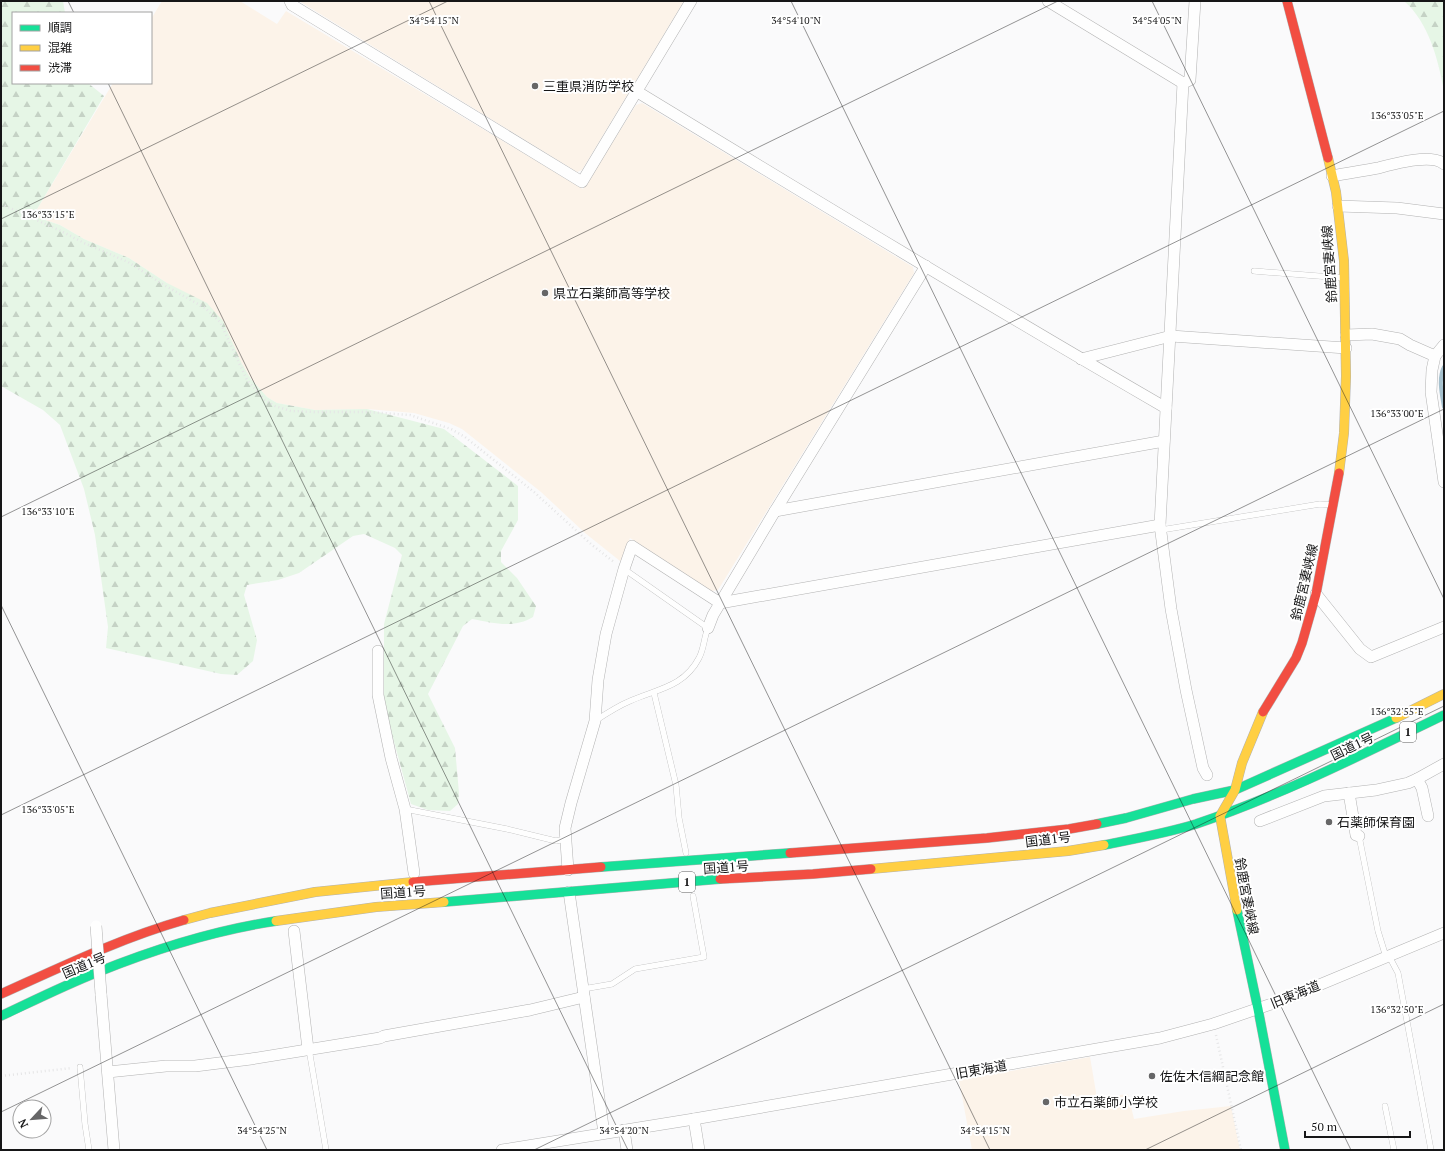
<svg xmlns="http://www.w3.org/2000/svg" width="1445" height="1151" font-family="'PT Serif','Noto Sans JP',serif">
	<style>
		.education { fill: #fcf3e9 }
		.forest { fill: url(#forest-firs) }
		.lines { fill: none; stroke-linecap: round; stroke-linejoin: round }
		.stream { stroke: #a6c1ce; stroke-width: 4 }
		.lane-casing { stroke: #b2b2b2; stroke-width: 6 }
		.street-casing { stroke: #b2b2b2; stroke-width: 12 }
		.fast-casing { stroke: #b2b2b2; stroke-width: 10 }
		.slow-casing { stroke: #b2b2b2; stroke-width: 10 }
		.jam-casing { stroke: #b2b2b2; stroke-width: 10 }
		.path { stroke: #e5e5e6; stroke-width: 2.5; stroke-dasharray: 1 3; stroke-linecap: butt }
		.lane { stroke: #fefefe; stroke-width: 5.5 }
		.street { stroke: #fefefe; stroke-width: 11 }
		.fast { stroke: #16e098; stroke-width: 9 }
		.slow { stroke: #ffcf43; stroke-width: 9 }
		.jam { stroke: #f24e42; stroke-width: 9 }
		.street-bridge-casing { stroke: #b2b2b2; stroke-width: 12; stroke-linecap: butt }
		.street-bridge { stroke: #fefefe; stroke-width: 11 }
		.ticks { fill: none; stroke: #161617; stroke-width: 1; stroke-opacity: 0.45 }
		.poi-dot { fill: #666667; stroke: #fff; stroke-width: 1.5 }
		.labels { text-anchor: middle; stroke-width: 4; stroke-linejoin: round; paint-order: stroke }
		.shield { fill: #fff; stroke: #5c5c5d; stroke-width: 1 }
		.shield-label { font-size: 12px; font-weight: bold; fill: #161617 }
		.poi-label { font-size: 13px; fill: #161617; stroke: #fff; text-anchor: start }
		.street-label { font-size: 13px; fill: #161617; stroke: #fff }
		.ticks-label { font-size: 10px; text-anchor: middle; fill: #161617; stroke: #fff; stroke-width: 4; stroke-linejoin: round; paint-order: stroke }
	</style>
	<defs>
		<pattern id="forest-firs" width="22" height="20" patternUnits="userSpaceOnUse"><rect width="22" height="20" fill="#e6f6e6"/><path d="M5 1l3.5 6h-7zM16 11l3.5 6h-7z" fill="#c5d2c5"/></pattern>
	</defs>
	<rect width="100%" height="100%" fill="#fafafb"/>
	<g class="education">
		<path d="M162,1h78l37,23 9,-13 297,178 53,-84 6,-2 271,164 1,6 -196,317 -7,1 -81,-53 -8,21 -2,2 -35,-28 -44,-41 -79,-63 -13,-6 -35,-10 -47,-4 -52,1 -38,-7 -10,-6 -16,-18 -9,-15 -75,-81 -38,-25 -45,-19 -24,-14 -27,-9 80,-133h38v-64z"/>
		<path d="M299,1h385l-102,169 -5,2z"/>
		<path d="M1090,1057l7,41 31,-4 6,25 50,-8 47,-5 9,44h-268l-13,-70z"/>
	</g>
	<g class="forest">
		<path d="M1,1h62l2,12h-52v70h75l16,13 -71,120 27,9 24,14 45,19 38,25 40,20 16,18 19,43 9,15 16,18 10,6 38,7 52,-1 77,20 74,57v34l-17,31v11l16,16 19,28 -3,11c-20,12 -39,6 -61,2l-9,7 -35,68 27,54 4,45 -1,11 -8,7 -22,-1 -17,-6 -27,-99v-81l18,-69 -7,-7 -31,-14 -11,2 -54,37 -21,7 -31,5 -3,10 13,45 -4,21 -16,14 -16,-1 -115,-26 2,-21 -13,-92 -11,-46 -24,-64 -17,-15 -42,-24z"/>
		<path d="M1404,1h40v90c-6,-32 -15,-68 -40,-90z"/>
	</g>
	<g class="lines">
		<path class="stream" d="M1444,367c-6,12 -2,28 0,40"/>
		<g class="lane-casing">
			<g id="lane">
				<path d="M1254,271l90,7"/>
				<path d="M1161,530l159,-26 12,1"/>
				<path d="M654,693l22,92 3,33 7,35"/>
				<path d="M595,721c12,-8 23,-15 35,-20 27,-12 54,-14 69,-43 5,-9 5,-21 9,-30l-84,-59"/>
				<path d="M405,809l102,20 49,12 9,-2"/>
				<path d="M1359,836l19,95 8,26"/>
				<path d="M1389,956l9,17 33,177"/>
				<path d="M583,989l29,-5 23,-15 69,-12 -11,-61"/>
				<path d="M309,1049l17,101"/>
				<path d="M80,1067l5,57 4,26"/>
				<path d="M1385,1106l9,44"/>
			</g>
		</g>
		<g class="street-casing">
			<g id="street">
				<path d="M290,1l2,4 290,177 109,-181"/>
				<path d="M1048,1l135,82"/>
				<path d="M1183,83l-23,442 11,84 15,81 17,78 4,7"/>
				<path d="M1183,83l7,-3 5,-79"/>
				<path d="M636,91c176,107 352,214 530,317"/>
				<path d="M1332,176c15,-3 31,-5 46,-8 15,-4 53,-15 66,-4"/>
				<path d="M1338,206l59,2 47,6"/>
				<path d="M1346,335l26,-1 28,5 10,6 25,11"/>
				<path d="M1444,345l-9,11 -3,14 -1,22 13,90"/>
				<path d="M1081,359l90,-23 175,12"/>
				<path d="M775,511l389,-70"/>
				<path d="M1316,594l44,55 11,8 73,-30"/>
				<path d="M708,628l5,-13 62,-104 151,-245"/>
				<path d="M378,651v44l13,63 14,51 9,64"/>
				<path d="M1417,779l5,9 6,28"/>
				<path d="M1349,793l7,42 3,1"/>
				<path d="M1260,821l64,-25 52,-6 32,-7 9,-4 27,-15"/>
				<path d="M568,870l-3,-42 6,-25 24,-82 3,-41 8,-46 18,-65 8,-23 88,57 440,-78"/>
				<path d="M569,892l35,241"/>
				<path d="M294,931l14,118"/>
				<path d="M101,994l13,156"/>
				<path d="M108,1072l58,-6h29l56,-7 129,-21 4,-2 146,-26 54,-13"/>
				<path d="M694,1119l5,31"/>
				<path d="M624,1130l3,20"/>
				<path d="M502,1150l192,-31 466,-81 53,-14 70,-24 161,-67"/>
			</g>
		</g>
		<g class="fast-casing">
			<g id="fast">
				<path d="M1097,824l29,-6 67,-19 42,-9 161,-72"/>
				<path d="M1104,845c30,-6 63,-12 92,-21 86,-29 167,-70 248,-109"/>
				<path d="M601,867l189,-14"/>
				<path d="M444,902l276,-23"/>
				<path d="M1237,910l21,99 27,141"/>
				<path d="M1,1016c32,-15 64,-31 97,-44 57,-23 118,-42 178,-51"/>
			</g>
		</g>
		<g class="slow-casing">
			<g id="slow">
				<path d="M1328,158l8,34 8,69 2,115 -2,57 -5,40"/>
				<path d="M1396,718l48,-24"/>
				<path d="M871,869l197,-18 36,-6"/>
				<path d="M1237,910l-17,-94 15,-26 7,-27 21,-51"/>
				<path d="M184,920l26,-7 105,-21 98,-10"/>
				<path d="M276,921l100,-14 68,-5"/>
			</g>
		</g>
		<g class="jam-casing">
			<g id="jam">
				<path d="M1287,1l41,157"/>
				<path d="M1263,712l33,-54 6,-15 14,-49 23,-121"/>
				<path d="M790,853l197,-15 82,-9 28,-5"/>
				<path d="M720,879l93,-5 58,-5"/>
				<path d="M413,882l188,-15"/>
				<path d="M1,994c60,-27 120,-56 183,-74"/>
			</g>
		</g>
		<g class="path">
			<path d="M1,204l62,28 21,11 44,19 36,23 41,23 15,14 27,58 18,20 10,6 16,5 23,1h53l43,3 41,14 14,8 69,55 58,53 22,17"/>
			<path d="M1216,1035l25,115"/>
			<path d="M1,1076l71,-8"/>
		</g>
		<use href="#lane" class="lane"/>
		<use href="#street" class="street"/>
		<use href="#fast" class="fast"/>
		<use href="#slow" class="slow"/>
		<use href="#jam" class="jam"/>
		<g class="street-bridge-casing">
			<path id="street-bridge" d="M96,926l5,68"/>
		</g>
		<use href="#street-bridge" class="street-bridge"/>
	</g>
	<path class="ticks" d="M68,1l6,12M429,1l561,1149M791,1l560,1149M1152,1l292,598M108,83l520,1067M1,219l447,-218M1,517l1057,-516M1,605l266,545M1,815l1443,-704M1,1112l1443,-703M534,1150l910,-444M1145,1150l299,-146"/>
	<g class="poi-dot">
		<circle cx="535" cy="86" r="4"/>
		<circle cx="545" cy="293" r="4"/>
		<circle cx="1329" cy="822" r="4"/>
		<circle cx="1152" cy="1076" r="4"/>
		<circle cx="1046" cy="1102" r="4"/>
	</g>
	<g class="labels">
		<g class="shield">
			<rect x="1400" y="722" width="16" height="20" rx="3"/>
			<rect x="679" y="872" width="16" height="20" rx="3"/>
		</g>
		<g class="shield-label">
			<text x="1408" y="736">1</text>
			<text x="687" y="886">1</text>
		</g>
		<g class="poi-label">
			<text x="543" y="91">三重県消防学校</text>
			<text x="553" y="298">県立石薬師高等学校</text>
			<text x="1337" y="827">石薬師保育園</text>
			<text x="1160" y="1081">佐佐木信綱記念館</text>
			<text x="1054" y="1107">市立石薬師小学校</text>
		</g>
		<g class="street-label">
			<text transform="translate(1329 264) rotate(-94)" y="5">鈴鹿宮妻峡線</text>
			<text transform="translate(1304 582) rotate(-77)" y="5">鈴鹿宮妻峡線</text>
			<text transform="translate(1352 746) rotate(-26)" y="5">国道1号</text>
			<text transform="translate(1048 839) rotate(-7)" y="5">国道1号</text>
			<text transform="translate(726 867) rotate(-4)" y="5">国道1号</text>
			<text transform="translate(403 892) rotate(-4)" y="5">国道1号</text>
			<text transform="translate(1247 896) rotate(79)" y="5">鈴鹿宮妻峡線</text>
			<text transform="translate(84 965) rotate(-23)" y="5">国道1号</text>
			<text transform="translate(1295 994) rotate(-22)" y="5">旧東海道</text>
			<text transform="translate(981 1069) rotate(-10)" y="5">旧東海道</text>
		</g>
	</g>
	<g class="ticks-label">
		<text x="434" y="24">34°54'15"N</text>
		<text x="796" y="24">34°54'10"N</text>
		<text x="1157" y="24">34°54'05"N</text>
		<text x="1397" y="119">136°33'05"E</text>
		<text x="48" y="218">136°33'15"E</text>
		<text x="1397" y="417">136°33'00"E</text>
		<text x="48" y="515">136°33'10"E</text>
		<text x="1397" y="715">136°32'55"E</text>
		<text x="48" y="813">136°33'05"E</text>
		<text x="1397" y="1013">136°32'50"E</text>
		<text x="262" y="1134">34°54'25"N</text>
		<text x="624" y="1134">34°54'20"N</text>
		<text x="985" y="1134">34°54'15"N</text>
	</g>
	<rect width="1445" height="1151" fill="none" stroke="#161617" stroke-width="4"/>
	<rect x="12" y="12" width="140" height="72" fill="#ffffff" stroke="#a2a2a2"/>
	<rect x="20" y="25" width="20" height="6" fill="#16e098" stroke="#a2a2a2"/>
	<text x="48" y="32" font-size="12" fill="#161617">順調</text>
	<rect x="20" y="45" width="20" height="6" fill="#ffcf43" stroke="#a2a2a2"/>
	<text x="48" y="52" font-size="12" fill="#161617">混雑</text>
	<rect x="20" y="65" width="20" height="6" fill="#f24e42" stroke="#a2a2a2"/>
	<text x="48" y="72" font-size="12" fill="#161617">渋滞</text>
	<g transform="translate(32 1119) rotate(244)"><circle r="19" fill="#ffffff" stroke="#a2a2a2"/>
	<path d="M0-3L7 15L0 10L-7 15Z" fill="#666667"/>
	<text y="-6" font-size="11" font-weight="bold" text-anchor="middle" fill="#161617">N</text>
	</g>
	<path d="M1305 1131v6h105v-6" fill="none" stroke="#161617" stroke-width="2"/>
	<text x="1311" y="1131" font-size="12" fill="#161617" stroke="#ffffff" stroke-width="3" paint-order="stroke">50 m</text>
</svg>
